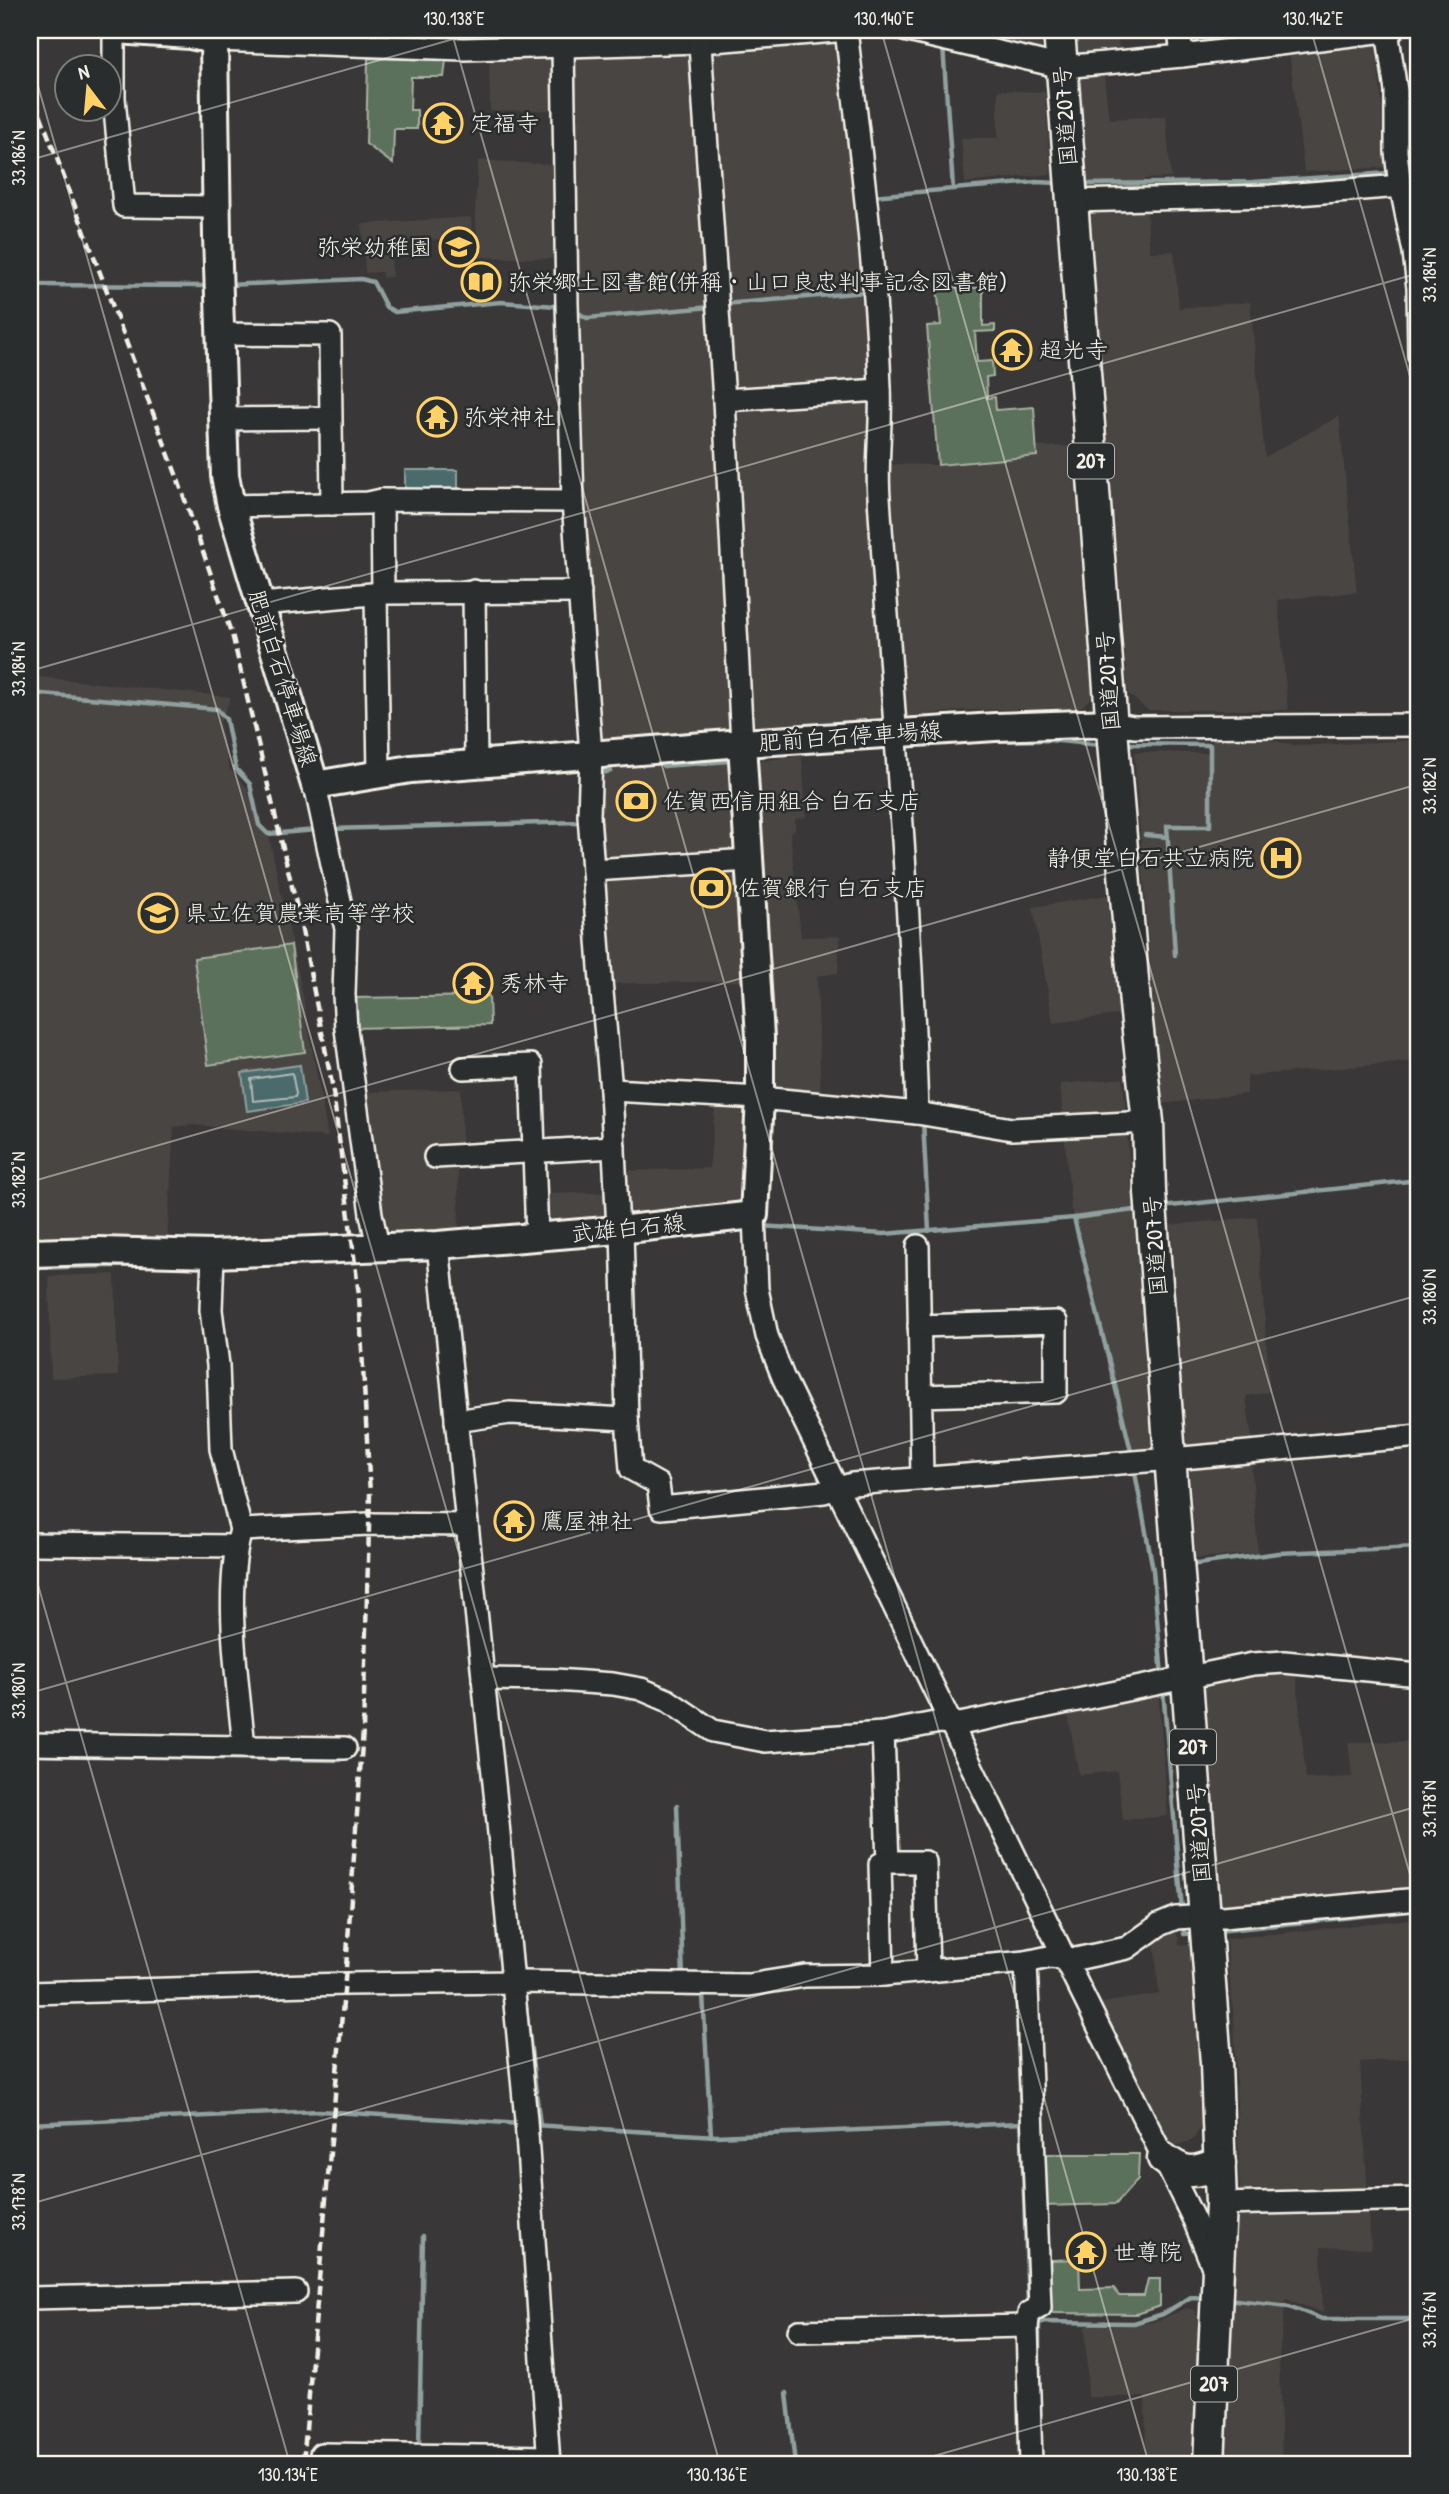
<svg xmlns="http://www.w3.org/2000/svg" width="1449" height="2494" font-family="'Patrick Hand','Klee One',sans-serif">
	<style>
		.built { fill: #4a4442 }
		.green { fill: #5c715c; stroke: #a8b1a2; stroke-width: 2 }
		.water { fill: #4c6a6c; stroke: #8fa09e; stroke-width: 2 }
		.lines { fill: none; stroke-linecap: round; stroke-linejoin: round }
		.shore { stroke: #b1bbb6; stroke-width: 2 }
		.stream { stroke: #8fa09e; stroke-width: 4.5 }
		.minor-casing { stroke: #f4f1e8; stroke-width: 26 }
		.major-casing { stroke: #f4f1e8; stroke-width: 32 }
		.highway-casing { stroke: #f4f1e8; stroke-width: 35 }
		.minor { stroke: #2a2d2e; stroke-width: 21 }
		.major { stroke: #2a2d2e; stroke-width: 26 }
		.highway { stroke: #2a2d2e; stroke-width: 30 }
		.rail { stroke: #f4f1e8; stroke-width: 4.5; stroke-dasharray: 10 5; stroke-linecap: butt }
		.ticks { fill: none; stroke: #f4f1e8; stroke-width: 2; stroke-opacity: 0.45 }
		.labels { text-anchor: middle; stroke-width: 5; stroke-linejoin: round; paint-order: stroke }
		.shield { fill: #2a2d2e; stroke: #b7b6b0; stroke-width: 2 }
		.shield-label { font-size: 21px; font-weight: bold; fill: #f4f1e8 }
		.street-label { font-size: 23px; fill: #f4f1e8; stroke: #2a2d2e }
		.poi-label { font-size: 23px; fill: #f4f1e8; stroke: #2a2d2e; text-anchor: start }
		.neatline { fill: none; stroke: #f4f1e8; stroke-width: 2.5 }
		.ticks-label { font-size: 18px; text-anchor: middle; fill: #f4f1e8 }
	</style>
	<rect width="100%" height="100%" fill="#393737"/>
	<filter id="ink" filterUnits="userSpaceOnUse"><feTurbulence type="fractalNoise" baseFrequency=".0143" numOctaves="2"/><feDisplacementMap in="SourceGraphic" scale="14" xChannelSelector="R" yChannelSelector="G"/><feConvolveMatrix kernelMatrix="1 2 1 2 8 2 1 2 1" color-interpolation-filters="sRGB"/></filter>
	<g filter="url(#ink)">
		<g class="built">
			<path d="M707,30h145l32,434 54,1 99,-9 -1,-9 36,-1 20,251 -12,11 -116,2 -61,7 -5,-5 -17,10 -128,10 -5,-6z"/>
			<path d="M984,30h56l2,30 -58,-17z"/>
			<path d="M1076,30h41l3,27 -18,3 7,59 57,-3 5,62 -27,1 6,73 24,-1 5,57 71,-6 15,155 74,-41 18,176 -79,8 10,110h-141l-19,-16z"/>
			<path d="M1302,30h72l15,137 -85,5 -15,-122 15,-1z"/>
			<path d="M693,52l40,676 -8,7 -143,8 -21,-484 -82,-2 -4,-46 3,-51 79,5v-55l-67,1 -1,-52z"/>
			<path d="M998,90l47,2 6,82 -86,9 -4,-45h37z"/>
			<path d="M471,217l3,39 -14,1 -1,-5 -14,1 -1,-14 -53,3 1,35 -10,1 -1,-6 -16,1 -3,-49z"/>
			<path d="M30,676l201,21 -11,26 9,45 18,20 10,37 12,11 33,155 26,146 -137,-12 -17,2 -7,118 -137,1z"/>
			<path d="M1267,739l29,7 123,-6v321l-172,15v18l-86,10 -27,-352 78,1v-13z"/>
			<path d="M802,756l4,61 -11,2v11l-5,2 11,105 39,-1 -2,37 -21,3 4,123 -55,-5 -18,-332z"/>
			<path d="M735,762l14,219 -152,3 -11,-214z"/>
			<path d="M1107,895l11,120 -65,8 -20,-116z"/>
			<path d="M1123,1078l29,375 -18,2 -55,-230 -8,-15 -11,-126z"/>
			<path d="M461,1089l1,74 -4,1 1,73 -51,2 -22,-8 -5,-11 -19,-128z"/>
			<path d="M716,1099l38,2 -6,105 -208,25v-37l81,-2 -1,-21 89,-3z"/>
			<path d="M1257,1217l13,175 -24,4 7,50 -66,4 -16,-225z"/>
			<path d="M115,1274l3,102 -67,2 -2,-102z"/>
			<path d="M1251,1458l7,95 -62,5 -7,-95z"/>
			<path d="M1296,1670l10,109 46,-2 -4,-35 71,-1v152l-197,19 -17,-234z"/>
			<path d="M1158,1689l10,127 -45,4 -6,-49 -38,4 -12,-66z"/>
			<path d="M1419,1918v140l-59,4 11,187 -50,-2 2,66 -37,-14 -7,57 3,108h-62l10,-105 10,-161 -6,-177 -8,-82z"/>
			<path d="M1176,1927l3,17 10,1 14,179 -10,16 -17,6 -14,-8 -68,-134 65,-10 -5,-55z"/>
			<path d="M1186,2308l10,2 5,49 -7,105h-48l-1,-67h-57l-3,-71 52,-1 23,-5z"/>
		</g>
		<g class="green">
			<path d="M368,58l78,2 -2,17h-33l-1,33h7v19h-23l-1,35 -27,-20z"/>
			<path d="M937,287l46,1v38l12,-1v6l-20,1 2,30 15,-1 1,15 -7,1 1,21 8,-1 1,13 38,-3 3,49 -99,9 -11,-139 14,-1z"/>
			<path d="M291,945l14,107 -97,13 -14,-107z"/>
			<path d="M489,996l1,29 -137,3 -3,-30z"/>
			<path d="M1041,2154h98l-1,25 -22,25 -73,2z"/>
			<path d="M1079,2259l1,30 34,-1 5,8h25l4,-17h12v27l-24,8 -83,-1 -7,-8 -1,-42 7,-3z"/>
		</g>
		<g class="water">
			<rect x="405" y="470" width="53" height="20"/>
			<path d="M300,1065l5,38 -58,8 -5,-38z"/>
		</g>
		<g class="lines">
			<path class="shore" d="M292,1073l4,21 -1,3 -42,4 -2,-22z"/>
			<g class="stream">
				<path d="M943,46l10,142"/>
				<path d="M1406,172l13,-1"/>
				<path d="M1081,184l171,-2 138,-9"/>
				<path d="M872,196l164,-14 22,1"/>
				<path d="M30,285l181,1"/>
				<path d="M227,285l134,-6 12,3 13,25 9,5 106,-10 55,4 4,2"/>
				<path d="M723,304l143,-12"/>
				<path d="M575,311l12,7 124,-11"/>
				<path d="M869,434l1,-26"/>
				<path d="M868,475l1,33"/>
				<path d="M30,693l187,16 9,10 10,50 14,15 9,41 9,9 49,-4"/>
				<path d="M984,741l65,-1 52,5"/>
				<path d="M1124,744l86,1v81h-43l8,129"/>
				<path d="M782,754l52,-4"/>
				<path d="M663,766l66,-5"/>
				<path d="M601,772l1,1 9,-2"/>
				<path d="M599,785l3,-12"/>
				<path d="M330,829l249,-7 1,-4"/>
				<path d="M1145,835l23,2"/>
				<path d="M923,1121l6,110"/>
				<path d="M1161,1207l258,-27"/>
				<path d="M1074,1218l58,237"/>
				<path d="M760,1226l124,8 190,-16 68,-9"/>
				<path d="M30,1268l121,-3"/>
				<path d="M1134,1467l19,103 9,107"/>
				<path d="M1190,1565l88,-12 141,-6"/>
				<path d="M1163,1689l19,221"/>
				<path d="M30,1755l310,5"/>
				<path d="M677,1805l6,174"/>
				<path d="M1183,1923l1,11 12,-1"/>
				<path d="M1218,1931l201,-21"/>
				<path d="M1016,1977l12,328"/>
				<path d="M683,1991l1,4h19l8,141"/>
				<path d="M526,2008l14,117"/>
				<path d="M30,2124l289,-13 202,13"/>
				<path d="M533,2125l183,11 306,-13"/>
				<path d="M1227,2299l62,7 33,13h97"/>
				<path d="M1039,2373v-51l95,1 29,-9 28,-17 17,1"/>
				<path d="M787,2393l8,71"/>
				<path d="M419,2448l4,-212"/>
			</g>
			<g class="minor-casing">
				<g id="minor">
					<path d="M114,30v68l10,108 92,1"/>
					<path d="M214,30v10l250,9 236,-7 147,-12"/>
					<path d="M699,30l25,370 18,343"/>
					<path d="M846,30c14,119 30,238 34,358 2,37 -4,73 -1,109 13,205 32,410 38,616"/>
					<path d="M904,30l158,37 120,-11 211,-26"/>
					<path d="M1179,30l3,26"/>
					<path d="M1387,30l9,61v61l3,26 15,74 4,36 1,67"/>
					<path d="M563,46l4,258 6,197 18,254 -2,60 12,166 10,109 7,140"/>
					<path d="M1072,201l199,-5 130,-10"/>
					<path d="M220,334l110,1 2,169"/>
					<path d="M724,400l156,-10"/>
					<path d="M223,419l107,-1"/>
					<path d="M382,500l1,93"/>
					<path d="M231,506l137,-3 14,-3 191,1"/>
					<path d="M474,591l2,173"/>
					<path d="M376,594l3,179"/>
					<path d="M261,604l122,-11 197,-1"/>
					<path d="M1111,723l23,4 285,-2"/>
					<path d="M315,785l31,144 -2,66 2,34 25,185 7,32"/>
					<path d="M593,870l156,-10"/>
					<path d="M463,1068l68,-3 6,173"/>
					<path d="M611,1090l149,8 157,15 95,16 136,-7"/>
					<path d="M435,1157l179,-10"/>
					<path d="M754,1215l3,74 10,47 16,41 281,580 130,263 21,52"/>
					<path d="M622,1230l5,189"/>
					<path d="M438,1245l58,557 30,318 23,344"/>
					<path d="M918,1246l4,232"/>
					<path d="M213,1254l-2,56 7,55 3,84 20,81 128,-6 98,1"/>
					<path d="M919,1326l137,-4v70l-136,4"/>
					<path d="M456,1421l54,-8 117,6 4,50 27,15 3,24 163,-16 28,-8 320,-25 247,-23"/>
					<path d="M30,1544l206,2"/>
					<path d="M483,1679l72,1 58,4 28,5 26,11 46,31 52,10 118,-8 57,-11 20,2 293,-60 31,-2 135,13"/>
					<path d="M883,1733l5,129h37l3,109"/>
					<path d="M30,1744l214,3c-6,-64 -21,-156 -3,-217"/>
					<path d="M244,1747l101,1"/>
					<path d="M1026,1962l14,345 -11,6 -2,13 4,138"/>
					<path d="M883,1975l-3,-111 8,-2"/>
					<path d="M30,1993l315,-9 176,-2 228,3 56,-9 78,-1 143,-13 23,-5 27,2 51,-11 32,-23 17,-7 30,-2 17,1 196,-18"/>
					<path d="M1221,2204l198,-5"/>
					<path d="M30,2298l266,-6"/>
					<path d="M799,2331l228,-5"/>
					<path d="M320,2464l1,-10 227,3"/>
				</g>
			</g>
			<g class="major-casing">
				<g id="major">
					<path d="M116,30l74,5 24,5 3,196 8,240 6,30 84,279 96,-16 331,-26 253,-16 116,-4"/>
					<path d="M30,1253l69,-2 114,3 225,-9 180,-15 136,-15 6,-117v-61l-18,-294"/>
				</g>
			</g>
			<g class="highway-casing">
				<g id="highway">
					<path d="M1059,30l55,724 21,250 13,118 2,70 66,871 5,141 -12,260"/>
					<path d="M1163,2158c24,18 30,15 57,5"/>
				</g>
			</g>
			<use href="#minor" class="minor"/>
			<use href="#major" class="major"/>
			<use href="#highway" class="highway"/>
			<path class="rail" d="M30,87l146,387 57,164 67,282 32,164 27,211 11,199 -7,236 -17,238 -43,496"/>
		</g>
	</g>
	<path class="ticks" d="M451,30l698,2434M881,30l538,1876M1311,30l108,378M30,58l690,2406M30,160l455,-130M30,671l1389,-398M30,1182l1389,-398M30,1557l260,907M30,1693l1389,-398M30,2204l1389,-398M906,2464l513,-147"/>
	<defs>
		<g id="temple-ring" transform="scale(2.0125)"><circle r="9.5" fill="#2a2d2e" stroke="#ffd166" stroke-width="1.5"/><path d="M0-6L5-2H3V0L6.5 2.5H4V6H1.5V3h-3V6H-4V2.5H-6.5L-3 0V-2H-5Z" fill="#ffd166"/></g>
		<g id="school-ring" transform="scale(2.0125)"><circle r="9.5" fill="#2a2d2e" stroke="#ffd166" stroke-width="1.5"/><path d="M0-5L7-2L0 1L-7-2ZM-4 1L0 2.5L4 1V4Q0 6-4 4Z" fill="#ffd166"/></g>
		<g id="library-ring" transform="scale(2.0125)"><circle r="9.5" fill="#2a2d2e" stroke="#ffd166" stroke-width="1.5"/><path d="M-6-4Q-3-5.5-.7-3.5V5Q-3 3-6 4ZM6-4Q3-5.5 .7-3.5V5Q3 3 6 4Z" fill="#ffd166"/></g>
		<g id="bank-ring" transform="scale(2.0125)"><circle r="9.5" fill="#2a2d2e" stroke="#ffd166" stroke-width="1.5"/><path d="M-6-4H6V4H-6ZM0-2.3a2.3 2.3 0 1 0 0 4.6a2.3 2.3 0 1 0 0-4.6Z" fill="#ffd166"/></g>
		<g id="hospital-ring" transform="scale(2.0125)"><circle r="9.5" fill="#2a2d2e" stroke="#ffd166" stroke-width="1.5"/><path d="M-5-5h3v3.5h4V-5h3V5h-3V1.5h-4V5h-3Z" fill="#ffd166"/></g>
	</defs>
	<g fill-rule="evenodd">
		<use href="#temple-ring" x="443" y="123"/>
		<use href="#school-ring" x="459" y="247"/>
		<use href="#library-ring" x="481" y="282"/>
		<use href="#temple-ring" x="1012" y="350"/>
		<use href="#temple-ring" x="437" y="417"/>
		<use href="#bank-ring" x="636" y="801"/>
		<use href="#hospital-ring" x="1281" y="858"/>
		<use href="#bank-ring" x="711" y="888"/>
		<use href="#school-ring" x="158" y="913"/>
		<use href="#temple-ring" x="473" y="983"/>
		<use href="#temple-ring" x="514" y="1521"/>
		<use href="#temple-ring" x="1086" y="2252"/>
	</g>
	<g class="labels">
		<g class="shield">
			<rect x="1068" y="443.5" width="46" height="35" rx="5"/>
			<rect x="1170" y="1729.5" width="46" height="35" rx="5"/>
			<rect x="1191" y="2366.5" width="46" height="35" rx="5"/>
		</g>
		<g class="shield-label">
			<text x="1091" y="468">207</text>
			<text x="1193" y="1754">207</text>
			<text x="1214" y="2391">207</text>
		</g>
		<g class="street-label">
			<text transform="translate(1065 116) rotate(-94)" y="8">国道207号</text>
			<text transform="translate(283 678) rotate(73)" y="8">肥前白石停車場線</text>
			<text transform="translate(1108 681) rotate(-94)" y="8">国道207号</text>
			<text transform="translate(850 736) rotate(-4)" y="8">肥前白石停車場線</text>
			<text transform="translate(628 1228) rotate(-6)" y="8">武雄白石線</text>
			<text transform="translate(1155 1246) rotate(-94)" y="8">国道207号</text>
			<text transform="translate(1199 1833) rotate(-94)" y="8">国道207号</text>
		</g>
		<g class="poi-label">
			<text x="470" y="131">定福寺</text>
			<text x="432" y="255" text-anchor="end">弥栄幼稚園</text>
			<text x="508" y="290">弥栄郷土図書館(併稱・山口良忠判事記念図書館)</text>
			<text x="1039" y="358">超光寺</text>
			<text x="464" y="425">弥栄神社</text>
			<text x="663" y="809">佐賀西信用組合 白石支店</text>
			<text x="1254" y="866" text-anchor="end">静便堂白石共立病院</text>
			<text x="738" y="896">佐賀銀行 白石支店</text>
			<text x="185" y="921">県立佐賀農業高等学校</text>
			<text x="500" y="991">秀林寺</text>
			<text x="541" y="1529">鷹屋神社</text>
			<text x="1113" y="2260">世尊院</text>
		</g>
	</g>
	<rect width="1449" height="2494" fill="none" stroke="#2a2d2e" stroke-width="77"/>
	<g transform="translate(88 88) rotate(344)"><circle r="33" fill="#2a2d2e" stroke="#7b7b78" stroke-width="2"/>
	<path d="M0-5L12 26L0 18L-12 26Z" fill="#ffd166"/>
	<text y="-10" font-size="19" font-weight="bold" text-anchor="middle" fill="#f4f1e8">N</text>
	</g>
	<rect x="38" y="38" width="1372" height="2418" class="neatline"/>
	<g class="ticks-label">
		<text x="454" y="25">130.138°E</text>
		<text x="884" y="25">130.140°E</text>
		<text x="1313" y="25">130.142°E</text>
		<text transform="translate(19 158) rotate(-90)" y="6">33.186°N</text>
		<text transform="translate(1430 275) rotate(-90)" y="6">33.184°N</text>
		<text transform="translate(19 669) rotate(-90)" y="6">33.184°N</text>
		<text transform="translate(1430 786) rotate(-90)" y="6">33.182°N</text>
		<text transform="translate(19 1180) rotate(-90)" y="6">33.182°N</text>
		<text transform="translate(1430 1297) rotate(-90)" y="6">33.180°N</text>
		<text transform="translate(19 1691) rotate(-90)" y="6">33.180°N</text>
		<text transform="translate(1430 1809) rotate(-90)" y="6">33.178°N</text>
		<text transform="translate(19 2202) rotate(-90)" y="6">33.178°N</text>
		<text transform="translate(1430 2320) rotate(-90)" y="6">33.176°N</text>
		<text x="288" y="2481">130.134°E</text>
		<text x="717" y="2481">130.136°E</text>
		<text x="1147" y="2481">130.138°E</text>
	</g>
</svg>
